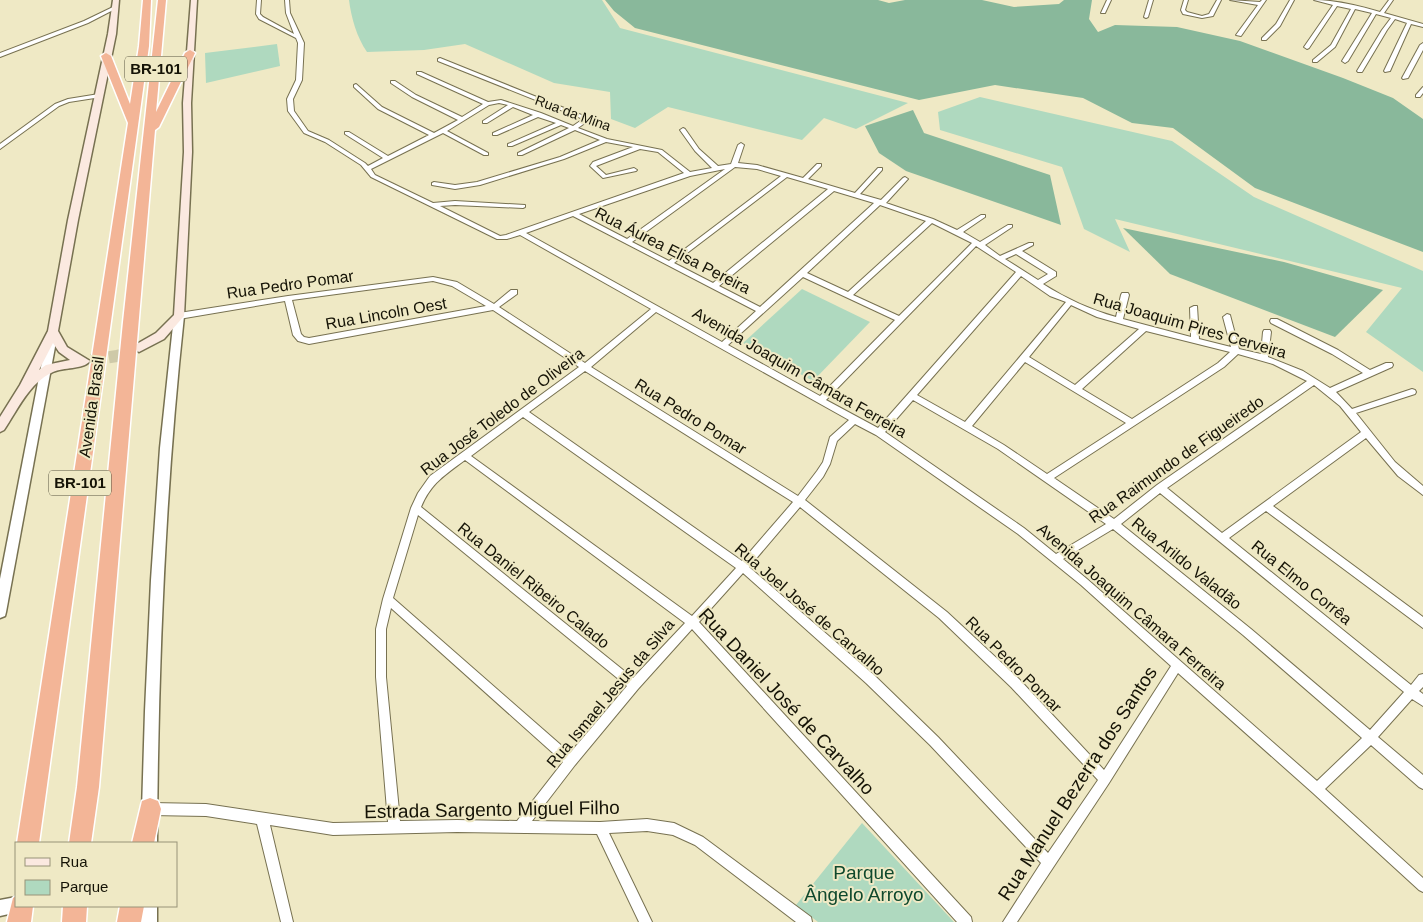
<svg xmlns="http://www.w3.org/2000/svg" width="1423" height="922" font-family="Arial,sans-serif">
	<style>
		.green { fill: #afd9bf }
		.forest { fill: #89b89b }
		.lines { fill: none; stroke-linecap: round; stroke-linejoin: round }
		.secondary-tunnel { stroke: #cec9a8; stroke-width: 12; stroke-dasharray: 12 6; stroke-linecap: butt }
		.minor-casing { stroke: #777151; stroke-width: 2 }
		.tertiary-casing { stroke: #777151; stroke-width: 3 }
		.secondary-casing { stroke: #777151; stroke-width: 3 }
		.motorway-casing { stroke: #fff; stroke-width: 3 }
		.minor { fill: #fff; fill-rule: evenodd }
		.tertiary { fill: #fff; fill-rule: evenodd }
		.secondary { fill: #fbe9e0; fill-rule: evenodd }
		.motorway { fill: #f3b597; fill-rule: evenodd }
		.labels { text-anchor: middle; stroke-width: 4; stroke-linejoin: round; paint-order: stroke }
		.far-street-label { font-size: 14px; fill: #151306; stroke: #efe9c5 }
		.shield { fill: #efe9c5; stroke: #56533f; stroke-width: 1 }
		.shield-label { font-size: 15px; font-weight: bold; fill: #151306 }
		.street-label { font-size: 16px; fill: #151306; stroke: #efe9c5 }
		.near-street-label { font-size: 19px; fill: #151306; stroke: #efe9c5 }
		.near-park-label { font-size: 19px; fill: #0f492d; stroke: #efe9c5 }
	</style>
	<rect width="100%" height="100%" fill="#efe9c5"/>
	<g class="green">
		<path d="M349,0h253l18,28 288,75 -52,26 -32,-11 -22,22 -134,-33 -33,21 -24,-9 -1,-27 -56,-9 -89,-39 -41,6 -57,2c-10,-14 -16,-35 -18,-52z"/>
		<path d="M277,44l3,22 -74,17 -1,-30z"/>
		<path d="M980,97l192,44 82,56 169,74v101l-57,-40 36,-44 -287,-69 15,33 -46,-23 -22,-62 -122,-37 -2,-18z"/>
		<path d="M802,289l68,33 -57,59 -70,-38z"/>
		<path d="M862,823l92,99h-136l-22,-17z"/>
	</g>
	<g class="forest">
		<path d="M605,0h273l11,3 16,-3h77l32,7 45,-3 5,-4h28l-3,19 9,13 17,-7 62,2 63,14 103,37 50,20 30,21v133l-168,-64 -82,-60 -41,-5 -49,-25 -88,-13 -76,15 -284,-72 -21,-17z"/>
		<path d="M913,110l11,23 126,42 11,50 -155,-54 -27,-18 -14,-27z"/>
		<path d="M1123,228l161,34 99,28 -48,47 -165,-63z"/>
	</g>
	<g class="lines">
		<path class="secondary-tunnel" d="M91,360l26,-4 18,-6"/>
		<g class="minor-casing">
			<g id="minor">
				<path d="M257,0h4l-1,14 3,3 31,17 -8,-21 -1,-13h4l1,13 14,30 -2,37 -9,19 1,12 14,20 21,9 36,23 3,3 15,-8 -38,-24v-2h4l39,24 41,-21 -51,-26 -24,-22v-2l2,-1 26,23 52,26 24,-13 -46,-23 -21,-14v-2h4l21,14 46,22 21,-13 -66,-30v-2h4l67,30 13,-2 40,13 32,13 10,-7 -145,-58v-2l2,-1 149,60v2l-11,8 29,11 55,11 28,22 22,-4 -17,-17 -15,-21 3,-2 2,1 14,20 19,17 13,-2 7,-19 3,-2 3,2 -6,18 19,2 46,13 14,-14h4v2l-13,13 47,14 23,-25h4v2l-22,24 21,6 22,-22 2,-1 3,2 -1,1 -21,23 47,16 24,11 24,-15h4v2l-22,15 17,10 28,-17h4v2l-27,18 15,11 29,-13h4v2l-11,6 34,21v4l-13,8c22,14 48,26 73,33l5,-22 1,-2h6l1,2 -6,24 68,18 -1,-29 4,-2h3l2,33 32,8 -8,-30 4,-3 3,1 9,34 22,5 2,-22 1,-2h6l1,2 -3,25 35,14 27,17 33,-15 -31,-19 -61,-31 -1,-2 1,-2h6l61,31 32,20 16,-7h6l1,2 -1,2 -56,25 16,17 60,-20 3,1 1,2 -1,2 -59,19 39,49 28,24v9l-25,-19 -32,-38 -93,68 150,111v11l-157,-117 -37,27 182,147 8,-10 4,-1v13l-4,4 4,3v12l-11,-7 -34,38 45,38v14l-4,-2 -48,-42 -46,44 98,89v14l-4,-2 -106,-97 -135,-120 -69,110 -92,139h-14l38,-59 -111,-118 -64,-62 -123,-110 -44,49 272,295 1,5h-15l-265,-293 -54,60 -63,76 -43,56 68,1 47,-3 27,4 29,14 108,80 1,5h-16l-101,-77 -22,-10 -26,-4 -38,2 43,89h-13l-42,-88 -140,-2 -124,3 -63,-10 23,97h-12l-24,-98 -51,-8 -55,-1 -4,-2 -2,-4 2,-4 4,-2 55,1 127,19 55,-1 -12,-145v-48l7,-30 28,-91 7,-15 12,-17 149,-109 -86,-57 -184,34 -11,-3 -5,-6 -8,-34 -106,18 -4,-3 4,-3 109,-17 145,-19 24,5 37,22 17,-14h6v4l-18,13 86,56 66,-54 -131,-74 -13,4h-10l-126,-62 -10,-12 -36,-23 -21,-9 -16,-22 -1,-12 9,-19 2,-37 -2,-5 -37,-19 -3,-5zM499,103l9,2 -25,16v2h4l26,-16 20,8 -40,18v2h4l41,-18 18,6 -48,21v2h4l49,-21 8,3 -51,25v2h4l53,-25 25,10 -40,17 -83,25 -22,3 -21,-3 -2,1v2l23,4 25,-4 84,-26 42,-17 27,5 -40,15 -3,4 13,12 33,-7 1,-1 -3,-2 -28,7 -10,-9 44,-17 18,3 26,21 -178,62 -6,1 -60,-30 15,-1 68,3 2,-1v-2l-70,-4 -22,2 -58,-28 -4,-6 72,-36 41,22h4v-2l-41,-22 42,-26zM735,167l22,2 24,7 -112,85 -37,-19zM725,169l-98,70 -48,-25 111,-38zM787,177l41,12 -115,94 -39,-20zM834,191l40,12 -114,104 -41,-21zM880,205l46,16 -78,71 -41,-19zM573,216l183,95 -34,31 -196,-109zM932,223l40,20 -73,73 -46,-21zM976,246l40,26 -138,156 -52,-28zM1016,254l32,20 -10,6 -33,-21zM1021,276l29,20 16,6 -101,120 -48,-27zM803,277l92,43 -75,76 -92,-51zM433,281l19,5 34,20 -177,32 -5,-1 -3,-3 -9,-34zM1071,305l26,12 42,12 -64,56 -46,-28zM656,312l193,108 -19,17 -7,25 -6,9 -19,25 -207,-129zM1146,331l84,21 -12,11 -86,56 -50,-30zM1238,354l35,10 34,17 -150,104 -43,34 -60,-41 170,-111zM1025,362l101,61 -79,51 -43,-29 -32,-19zM585,371l208,131 -51,59 -213,-149zM1314,385l26,21 21,26 -139,101 -55,-45zM913,400l85,49 108,75 -50,30 -32,-26 -139,-96zM523,417l213,151 -44,48 -221,-160zM855,424l21,11 142,99 63,51 90,81 -67,104 -85,-91 -72,-67 -142,-112 18,-23 7,-13 7,-23zM465,460l220,163 -52,55 -212,-171c10,-24 24,-32 44,-47zM1160,493l244,199 -34,38 -119,-101 -130,-105zM800,507l139,111 72,69 87,93 -50,73 -110,-116 -64,-62 -125,-108zM418,515l209,171 -57,67 -177,-155zM1113,529l130,106 119,103 -45,43 -230,-202 -24,-20zM391,608l172,154 -46,59 -60,-1 -57,1 -14,-144v-48z"/>
				<path d="M1107,0h4l-6,13h-4z"/>
				<path d="M1149,0h4l-5,17 -2,1 -2,-1z"/>
				<path d="M1184,0h4l-3,10 2,2 15,4 7,-2 8,-14h4l-8,16 -11,2 -19,-4 -2,-4z"/>
				<path d="M1230,0l30,2 2,-2h4l-25,36 -5,-1 22,-30z"/>
				<path d="M1290,0h4l-14,26 -14,14h-4v-2l14,-14z"/>
				<path d="M1314,0c20,0 46,6 66,12l9,-12h4l-9,13 39,11v3l-12,-3 -21,47 -5,1 -1,-1 23,-48 -12,-4 -8,11 -25,42h-4l-1,-1 25,-41 9,-12 -15,-4 -28,47 -3,2 -3,-2 30,-48 -17,-4 -20,38 -18,15h-4v-2l18,-15 20,-36 -14,-3 -28,42 -2,1 -3,-2 29,-42z"/>
				<path d="M113,7l4,1 -29,15 -88,34v-4l84,-32z"/>
				<path d="M1423,43v7l-15,28 -5,1 -1,-1 18,-33z"/>
				<path d="M1423,87v6l-3,4h-4v-2z"/>
				<path d="M99,94l3,2 -1,1 -32,5 -10,4 -59,43v-5l55,-40 13,-5z"/>
			</g>
		</g>
		<g class="tertiary-casing">
			<g id="tertiary">
				<path d="M179,313l5,3c-19,175 -26,351 -27,527h-16l4,-132 6,-131 9,-132 14,-132z"/>
				<path d="M52,333l5,3 -51,276 -1,4 -5,2v-39l47,-243z"/>
				<path d="M16,897v9h8l-2,5 -22,5v-16z"/>
				<rect x="141" y="906" width="16" height="16"/>
			</g>
		</g>
		<g class="secondary-casing">
			<g id="secondary">
				<path d="M113,0h6l-3,34 -38,186 -20,111 9,16 23,14c-7,9 -27,6 -37,11 -24,11 -35,37 -49,58l-4,2v-15l20,-32 28,-54 20,-111 40,-186zM53,343l6,9 11,8 -24,5 -7,5z"/>
				<path d="M191,0h6l-6,103 1,49 -8,164 -20,23 -25,13 -6,-4 2,-3 21,-12 18,-18 10,-163 -1,-49z"/>
			</g>
		</g>
		<g class="motorway-casing">
			<g id="motorway">
				<path d="M143,0h8l-2,46 -110,797h-22l111,-720 -27,-67 5,-3 5,3 19,48 9,-58z"/>
				<path d="M158,0h8l-10,112 29,-59 5,-3 5,3 -36,74 -4,3 -56,657 -8,56h-22l8,-56 46,-465z"/>
				<path d="M150,798l8,3 3,8 -7,34h-22l10,-42z"/>
				<path d="M16,896v10h17l-2,16h-24l6,-24z"/>
				<path d="M63,906h24l-1,16h-24z"/>
				<path d="M120,906h24l-3,16h-24z"/>
			</g>
		</g>
		<use href="#minor" class="minor"/>
		<use href="#tertiary" class="tertiary"/>
		<use href="#secondary" class="secondary"/>
		<use href="#motorway" class="motorway"/>
	</g>
	<g class="labels">
		<g class="far-street-label">
			<text transform="translate(573 113) rotate(20)" y="5">Rua da Mina</text>
		</g>
		<g class="shield">
			<rect x="125" y="56.5" width="62" height="25" rx="4"/>
			<rect x="49" y="470.5" width="62" height="25" rx="4"/>
		</g>
		<g class="shield-label">
			<text x="156" y="74">BR-101</text>
			<text x="80" y="488">BR-101</text>
		</g>
		<g class="street-label">
			<text transform="translate(673 250) rotate(27)" y="6">Rua Áurea Elisa Pereira</text>
			<text transform="translate(290 284) rotate(-8)" y="6">Rua Pedro Pomar</text>
			<text transform="translate(386 313) rotate(-10)" y="6">Rua Lincoln Oest</text>
			<text transform="translate(1190 325) rotate(16)" y="6">Rua Joaquim Pires Cerveira</text>
			<text transform="translate(800 372) rotate(30)" y="6">Avenida Joaquim Câmara Ferreira</text>
			<text transform="translate(91 407) rotate(-82)" y="6">Avenida Brasil</text>
			<text transform="translate(502 411) rotate(-37)" y="6">Rua José Toledo de Oliveira</text>
			<text transform="translate(691 416) rotate(32)" y="6">Rua Pedro Pomar</text>
			<text transform="translate(1176 459) rotate(-35)" y="6">Rua Raimundo de Figueiredo</text>
			<text transform="translate(1187 563) rotate(39)" y="6">Rua Arildo Valadão</text>
			<text transform="translate(1302 582) rotate(39)" y="6">Rua Elmo Corrêa</text>
			<text transform="translate(534 585) rotate(39)" y="6">Rua Daniel Ribeiro Calado</text>
			<text transform="translate(1132 606) rotate(41)" y="6">Avenida Joaquim Câmara Ferreira</text>
			<text transform="translate(810 609) rotate(41)" y="6">Rua Joel José de Carvalho</text>
			<text transform="translate(1014 664) rotate(45)" y="6">Rua Pedro Pomar</text>
			<text transform="translate(610 693) rotate(-50)" y="6">Rua Ismael Jesus da Silva</text>
		</g>
		<g class="near-street-label">
			<text transform="translate(787 701) rotate(47)" y="7">Rua Daniel José de Carvalho</text>
			<text transform="translate(1077 783) rotate(-57)" y="7">Rua Manuel Bezerra dos Santos</text>
			<text transform="translate(492 809) rotate(-1)" y="7">Estrada Sargento Miguel Filho</text>
		</g>
		<g class="near-park-label">
			<text x="864" y="879">Parque<tspan x="864" dy="22">Ângelo Arroyo</tspan></text>
		</g>
	</g>
	<rect x="15" y="842" width="162" height="65" fill="#efe9c5" stroke="#989379"/>
	<rect x="25" y="858" width="25" height="8" fill="#fbe9e0" stroke="#989379"/>
	<text x="60" y="867" font-size="15" fill="#151306">Rua</text>
	<rect x="25" y="880" width="25" height="15" fill="#afd9bf" stroke="#989379"/>
	<text x="60" y="892" font-size="15" fill="#151306">Parque</text>
</svg>
